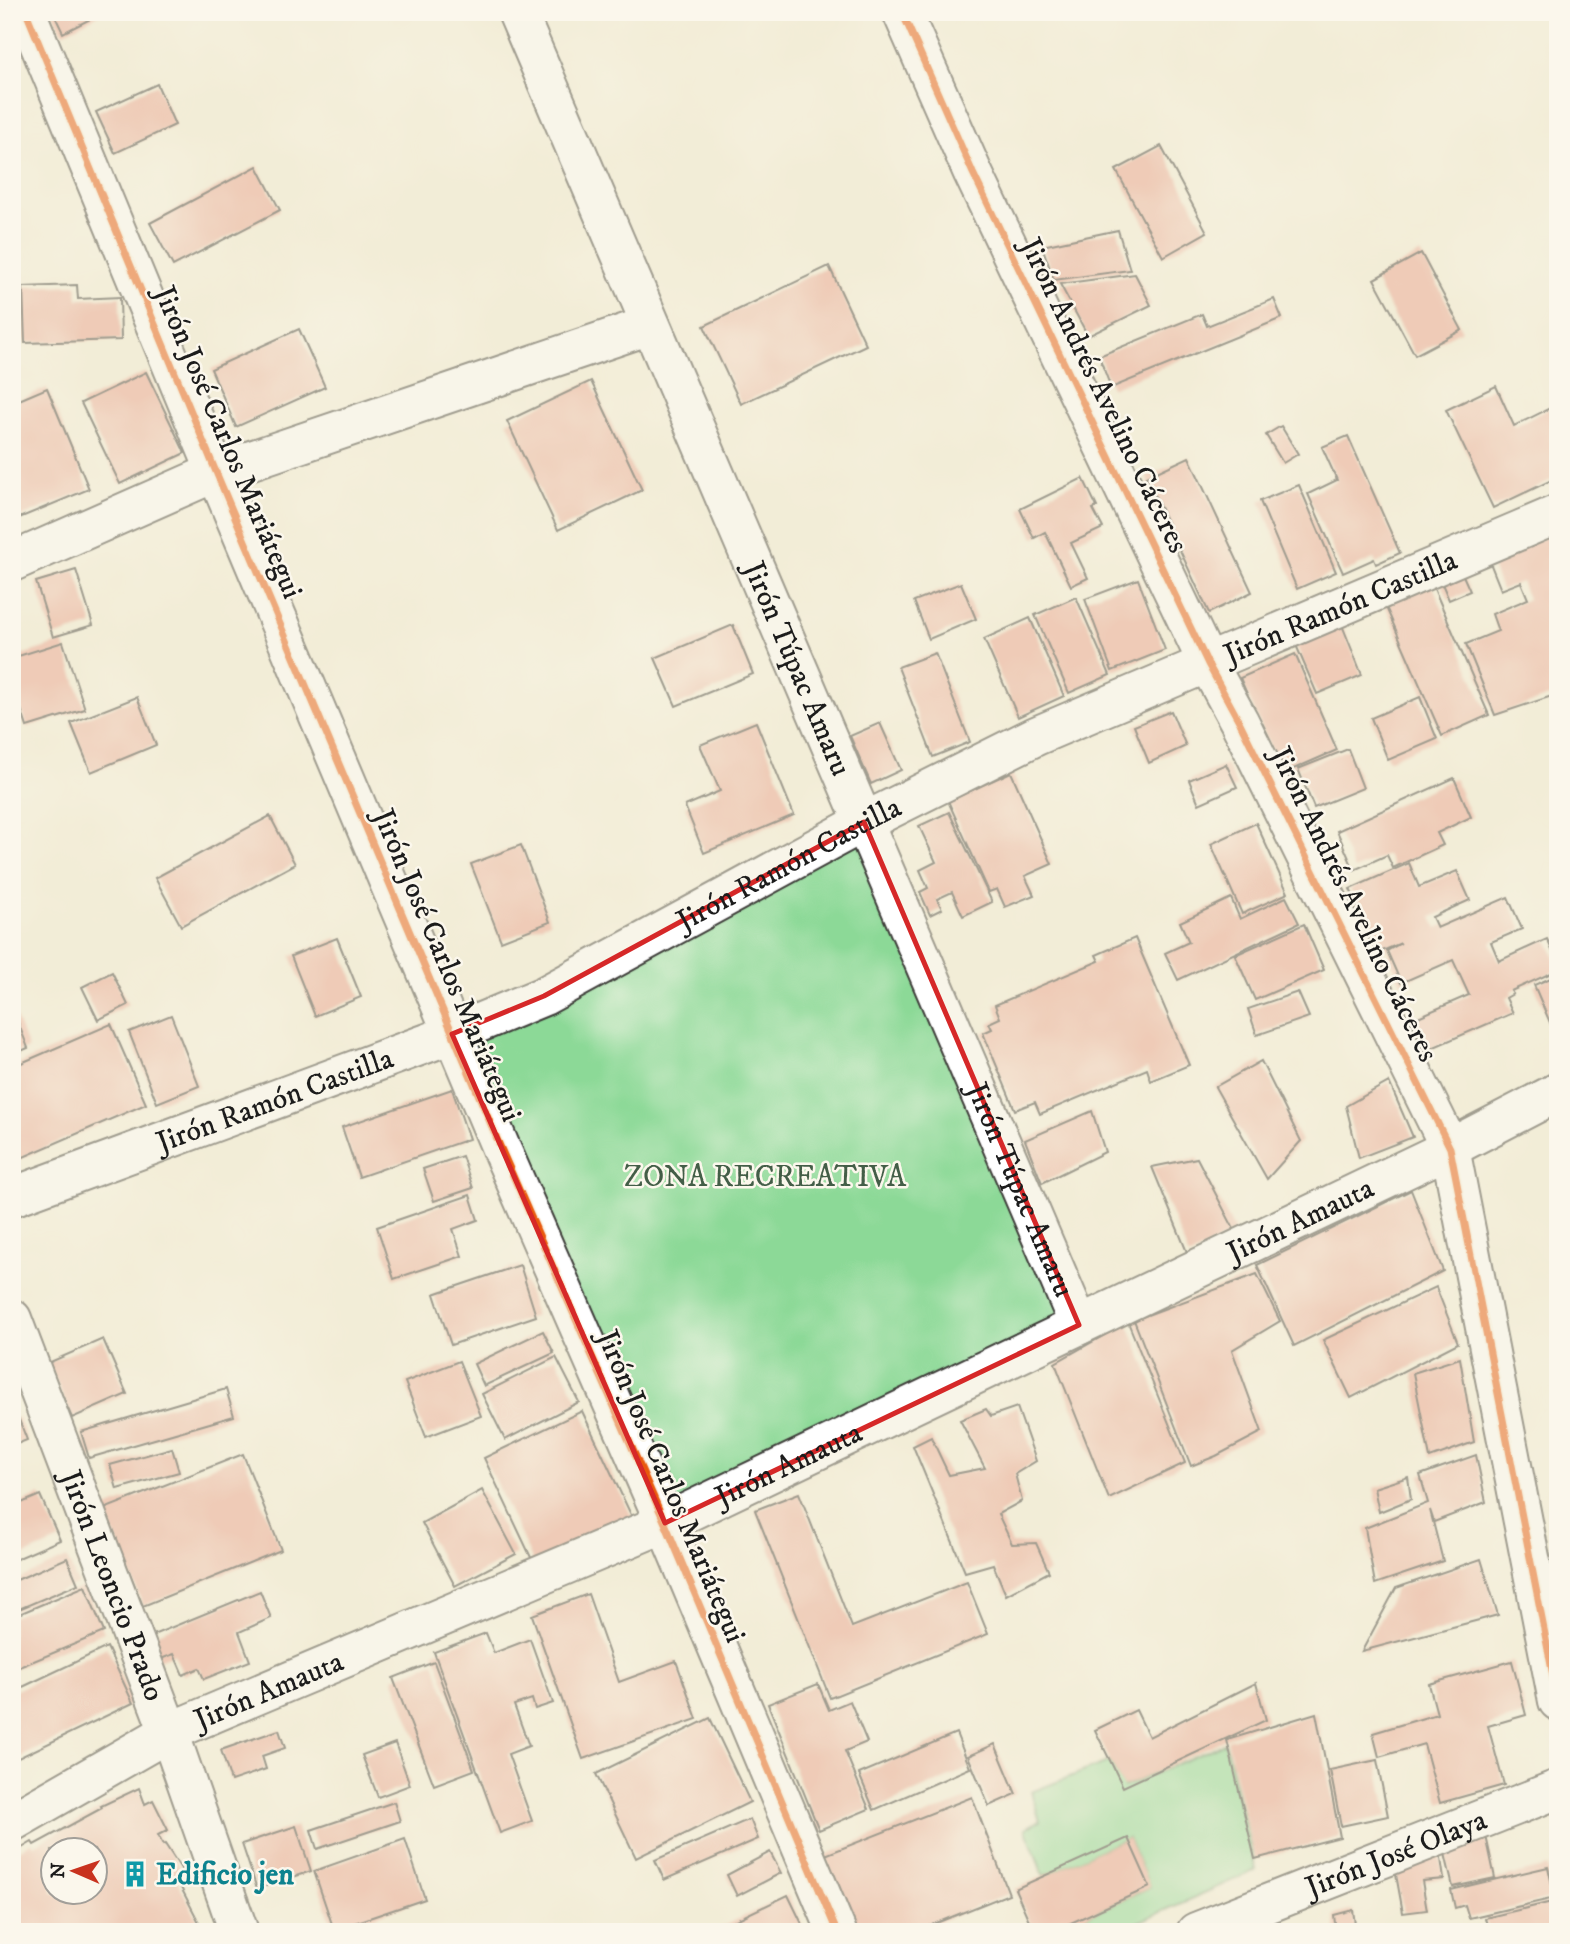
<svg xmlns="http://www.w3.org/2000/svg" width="1570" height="1944" font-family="'IM FELL DW Pica',serif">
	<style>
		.green { fill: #8cd997; stroke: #547a5a; stroke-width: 2 }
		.building { fill: #eaa290; fill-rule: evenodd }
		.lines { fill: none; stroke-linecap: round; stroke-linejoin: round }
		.minor-casing { stroke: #3c3b38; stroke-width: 42 }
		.minor { stroke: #fff; stroke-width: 38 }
		.cycleway-casing { stroke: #fbf7ec; stroke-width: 11 }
		.cycleway { stroke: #e8590c; stroke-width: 7 }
		.marked { fill: none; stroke: #d62828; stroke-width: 5; stroke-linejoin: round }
		.labels { text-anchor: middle; stroke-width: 5; stroke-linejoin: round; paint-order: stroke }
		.street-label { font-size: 30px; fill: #1c1c1c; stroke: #fbf7ec }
		.park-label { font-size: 30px; fill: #435e47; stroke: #fbf7ec }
		.culture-label { font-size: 30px; font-weight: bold; fill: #0d838f; stroke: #fbf7ec; text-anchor: start }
	</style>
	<rect width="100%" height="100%" fill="#fbf7ec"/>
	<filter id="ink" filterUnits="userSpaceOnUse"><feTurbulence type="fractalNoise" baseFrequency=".0143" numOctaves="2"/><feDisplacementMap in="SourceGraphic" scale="14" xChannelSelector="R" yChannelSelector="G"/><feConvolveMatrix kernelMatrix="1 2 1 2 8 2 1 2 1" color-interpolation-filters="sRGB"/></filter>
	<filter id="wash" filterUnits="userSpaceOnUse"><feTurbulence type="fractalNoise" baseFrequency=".00686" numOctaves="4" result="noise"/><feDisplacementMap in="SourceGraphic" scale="28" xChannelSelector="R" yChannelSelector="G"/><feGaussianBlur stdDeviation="1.57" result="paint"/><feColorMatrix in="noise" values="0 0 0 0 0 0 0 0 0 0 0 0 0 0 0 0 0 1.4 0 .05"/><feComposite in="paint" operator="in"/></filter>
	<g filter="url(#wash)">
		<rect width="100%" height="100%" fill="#f2edd7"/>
		<g class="green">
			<path d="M864,822l215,503 -414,198 -206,-472z"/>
			<path d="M1225,1743l31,127 -140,62h-65l99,-45 -22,-49 -84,38 -19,-48 15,-7 -9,-29 79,-31 14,26z"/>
		</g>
		<g id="blocks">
			<g class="building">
				<path d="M53,12h51l-41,21z"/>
				<path d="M157,84l18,41 -60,28 -19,-41z"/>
				<path d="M1161,146l46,86 -44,25 -47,-87z"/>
				<path d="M257,166l23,44 -107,56 -23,-43z"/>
				<path d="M1118,230l12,40 -76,10 -12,-34z"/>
				<path d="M1421,253l41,77 -47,25 -41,-76z"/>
				<path d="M829,266l37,79 -125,59 -37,-78z"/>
				<path d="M1135,274l16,31 -63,31 -28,-52z"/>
				<path d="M77,285l1,14 42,-2 1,43 -96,3 -2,-56z"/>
				<path d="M1274,299l8,19 -171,70 -12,-32 103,-42 5,12z"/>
				<path d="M299,329l26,58 -89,40 -25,-58z"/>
				<path d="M146,372l39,81 -65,31 -39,-81z"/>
				<path d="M591,381l51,109 -84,40 -51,-109z"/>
				<path d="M1496,386l18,40 44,-22v73l-65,31 -47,-98z"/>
				<path d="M47,388l42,101 -77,32v-118z"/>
				<path d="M1281,426l17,28 -15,9 -17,-28z"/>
				<path d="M1348,436l52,117 -24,11 -2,-5 -31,14 -35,-79 29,-14 -15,-33z"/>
				<path d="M1189,457l63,135 -43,21 -63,-136z"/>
				<path d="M1083,478l14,29 -4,2 10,19 -32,15 17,35 -17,8 -26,-54 -11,6 -14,-29z"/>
				<path d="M1299,485l37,87 -39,17 -37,-88z"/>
				<path d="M1558,532v162l-63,21 -29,-71 32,-13 -6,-17 36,-15 -7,-17 -20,8 -12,-30z"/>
				<path d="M76,570l17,55 -40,12 -17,-55z"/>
				<path d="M1461,571l9,20 -21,9 -9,-21z"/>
				<path d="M1138,579l27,71 -53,21 -27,-72z"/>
				<path d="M961,583l15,36 -47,20 -15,-38z"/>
				<path d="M1432,584l57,131 -47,21 -57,-131z"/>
				<path d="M1076,597l34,78 -41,18 -34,-78z"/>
				<path d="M1030,618l34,78 -46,21 -34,-78z"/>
				<path d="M733,625l20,49 -77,32 -21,-48z"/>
				<path d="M1342,625l20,50 -45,19 -21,-49z"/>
				<path d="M63,642l22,67 -58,18 -15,-46v-23z"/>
				<path d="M935,653l35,89 -37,15 -35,-90z"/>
				<path d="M1295,654l42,96 -55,24 -42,-96z"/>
				<path d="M137,697l19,48 -65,27 -20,-49z"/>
				<path d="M1420,697l17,42 -49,21 -17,-42z"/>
				<path d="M1171,711l15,35 -37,17 -15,-37z"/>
				<path d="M756,722l38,93 -90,38 -19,-47 35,-15 -20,-46z"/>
				<path d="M880,723l21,47 -30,14 -21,-48z"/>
				<path d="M1348,749l15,39 -49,20 -16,-39z"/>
				<path d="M1226,764l11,23 -38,17 -10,-24z"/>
				<path d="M1011,772l41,92 -27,12 9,19 -29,12 -8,-18 -8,3 -41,-91z"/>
				<path d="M1454,778l17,39 -34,16 6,12 -50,23 -6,-13 -33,15 -17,-39z"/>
				<path d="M949,812l43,90 -29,14 -11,-24 -15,7 5,10 -12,6 -10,-23 8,-4 -8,-18 16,-8 -17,-36z"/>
				<path d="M270,816l25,48 -114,62 -26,-48z"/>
				<path d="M1256,823l32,70 -46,21 -31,-70z"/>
				<path d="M521,845l29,77 -49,19 -30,-77z"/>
				<path d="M1409,863l10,24 38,-16 13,29 -38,17 5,11 71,-31 14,32 -31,13 8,19 48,-22 11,24v7l-47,21 2,3 -7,4 7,15 -88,38 -14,-31 58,-25 -16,-35 -52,23 -14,-32 14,-8 -23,10 -28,-64z"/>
				<path d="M1286,897l13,26 -121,57 -13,-27 24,-11 -9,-20 51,-24 9,21z"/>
				<path d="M1304,924l20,46 -69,30 -20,-45z"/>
				<path d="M337,938l24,59 -46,19 -24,-60z"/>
				<path d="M1135,938l54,127 -38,16 -4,-12 -107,45 -5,-12 -20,8 -32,-77 9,-4 -3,-6 11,-5 -5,-13 104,-44 -3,-6z"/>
				<path d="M112,972l16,33 -30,15 -16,-33z"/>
				<path d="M1558,975v47l-7,3 -17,-40z"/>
				<path d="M1298,992l11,25 -52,18 -9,-26z"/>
				<path d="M12,1007l16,41 -16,7z"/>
				<path d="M171,1015l28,71 -42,17 -28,-71z"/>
				<path d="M111,1024l35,80 -134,58v-95z"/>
				<path d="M1261,1061l40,80 -34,38 -52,-92z"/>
				<path d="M1389,1082l24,55 -54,21 -13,-52z"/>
				<path d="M452,1089l17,50 -110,38 -17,-50z"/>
				<path d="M1092,1111l13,41 -63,31 -17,-43z"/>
				<path d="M462,1156l11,32 -39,13 -11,-32z"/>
				<path d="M1197,1158l38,73 -46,26 -37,-90z"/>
				<path d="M1411,1190l32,81 -149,75 -37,-81z"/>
				<path d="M470,1195l8,25 -25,9 9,27 -68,23 -17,-52z"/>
				<path d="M520,1265l16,51 -85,29 -17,-51z"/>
				<path d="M1257,1274l23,47 -48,29 30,82 -46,24 -25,10 -57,-146z"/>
				<path d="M1436,1287l22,56 -107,55 -28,-58z"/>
				<path d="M1128,1322l57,141 -76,36 -54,-136z"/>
				<path d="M543,1331l11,22 -70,33 -10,-22z"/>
				<path d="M103,1339l24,55 -55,24 -24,-55z"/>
				<path d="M556,1357l23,45 -74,38 -23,-46z"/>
				<path d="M1460,1358l14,84 -44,16 -17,-85z"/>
				<path d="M459,1361l22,55 -55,21 -21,-55z"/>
				<path d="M226,1389l8,27 -145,42 -8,-26z"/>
				<path d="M1017,1407l19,54 -21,13 7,27 -24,13 14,30 24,-1 13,29 -43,23 -13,-31 -28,8 -52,-126 18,-9 18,38 36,-7 -25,-48 26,-11 5,7z"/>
				<path d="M582,1411l51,108 -98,47 -51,-108z"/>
				<path d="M18,1417l9,23 -15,6v-26z"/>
				<path d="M172,1448l7,24 -62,17 -7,-24z"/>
				<path d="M243,1454l38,96 -138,56 -39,-97z"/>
				<path d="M1476,1455l10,47 -52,20 -4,-12 13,51 -68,23 -10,-56 63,-25 -8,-28z"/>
				<path d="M12,1466l10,27 -10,4z"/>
				<path d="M1408,1477l3,22 -32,13 -5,-24z"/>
				<path d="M482,1490l34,64 -61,32 -33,-63z"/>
				<path d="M799,1493l53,134 115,-45 21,52 -158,64 -75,-188z"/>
				<path d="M40,1495l20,45 -48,21v-54z"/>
				<path d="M67,1558l11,26 -66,28v-30z"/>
				<path d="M1481,1559l17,56 -136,36 34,-63z"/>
				<path d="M85,1586l19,46 -92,38v-53z"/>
				<path d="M260,1591l11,27 -32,14 11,29 -46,18 -5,-11 -16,7 -9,-21 -16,6 -10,-23z"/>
				<path d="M588,1594l31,88 57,-21 21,58 -114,40 -51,-144z"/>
				<path d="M486,1633l8,20 36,-14 23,64 -18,6 -3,-10 -18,6 15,41 -21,8 24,67 -32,12 -66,-181z"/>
				<path d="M107,1647l26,56 -121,58v-69z"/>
				<path d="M1512,1661l14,54 -38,11 16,59 -64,18 -16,-59 -45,13 -6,-24 64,-19 -8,-30z"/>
				<path d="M434,1662l40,108 -40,15 -41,-107z"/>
				<path d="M1256,1683l10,37 -143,67 -28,-57 41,-20 13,27z"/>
				<path d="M818,1684l11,26 21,-9 17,41 -22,9 24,58 -50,21 -51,-126z"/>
				<path d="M1316,1713l24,124 -85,22 -28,-119z"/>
				<path d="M710,1718l40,84 -114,56 -40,-84z"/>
				<path d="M279,1730l6,18 -23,8 4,13 -35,12 -10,-31z"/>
				<path d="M956,1733l14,35 -96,42 -15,-36z"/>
				<path d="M395,1743l15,42 -32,12 -16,-42z"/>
				<path d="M995,1744l21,50 -27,12 -21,-50z"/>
				<path d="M1377,1760l11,56 -47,10 -11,-56z"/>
				<path d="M139,1788l6,16 8,-4 15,30 -10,5 5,10 2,-1 20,31 -8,5 24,46 -4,1 2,5h-187v-78l20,-12 2,3 68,-37 -1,-2zM52,1850h42v42h-42z"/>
				<path d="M972,1797l37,97 -95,38h-60l-29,-77z"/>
				<path d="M394,1802l6,19 -83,28 -6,-19z"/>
				<path d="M750,1819l8,20 -94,41 -9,-20z"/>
				<path d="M296,1826l15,45 -54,18 -15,-45z"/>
				<path d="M1485,1831l10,47 -42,9 -11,-46z"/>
				<path d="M1128,1838l22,49 -99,45h-17l-19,-43z"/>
				<path d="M405,1839l20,60 -91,31 -20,-59z"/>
				<path d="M1439,1845l5,34 -22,2 5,29 -24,3 -10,-55z"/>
				<path d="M770,1852l11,21 -44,23 -10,-21z"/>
				<path d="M1548,1867l7,31 -86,20 -4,-13 -10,3 -4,-18z"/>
				<path d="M788,1895l18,37h-95z"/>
				<path d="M1552,1902l6,26 -16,4h-53l-4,-14z"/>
				<path d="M1353,1910l3,22h-20l-2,-17z"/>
				<path d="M988,1925l2,7h-17z"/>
			</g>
		</g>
	</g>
	<g filter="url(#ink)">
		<use href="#blocks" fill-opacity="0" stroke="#3c3b38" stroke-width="2"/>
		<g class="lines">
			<g class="minor-casing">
				<g id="minor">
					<path d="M26,12l190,460 284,674 165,377 172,409"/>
					<path id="s1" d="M517,12l562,1313"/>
					<path d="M902,12l71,161 235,491 31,57 211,427 108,553"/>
					<path d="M12,562l204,-90 434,-147"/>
					<path id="s2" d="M12,1197l440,-163 92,-38 320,-174 172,-86 522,-222"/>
					<path id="s3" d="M12,1319l157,413 70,200"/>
					<path id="s4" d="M12,1822l157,-90 496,-209 785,-375 108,-56"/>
					<path id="s5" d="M1196,1932l362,-143"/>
				</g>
			</g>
			<use href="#minor" class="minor"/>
			<g class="cycleway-casing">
				<g id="cycleway">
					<path d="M26,12l190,460 284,674 165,377 172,409"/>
					<path d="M902,12l71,161 235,491 31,57 211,427 108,553"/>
				</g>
			</g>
			<use href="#cycleway" class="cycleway"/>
		</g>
	</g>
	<path d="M0 0H1570V1944H0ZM864,822l215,503 -414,198 -213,-489 92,-38z" fill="#f2edd7" fill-opacity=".55" fill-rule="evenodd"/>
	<path class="marked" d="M864,822l215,503 -414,198 -213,-489 92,-38z"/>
	<defs>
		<g id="building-bare" transform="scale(2.1)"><path d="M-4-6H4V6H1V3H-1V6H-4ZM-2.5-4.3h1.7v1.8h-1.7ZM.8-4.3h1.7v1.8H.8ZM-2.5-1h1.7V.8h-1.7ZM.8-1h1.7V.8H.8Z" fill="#0f9aa8" stroke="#fbf7ec" stroke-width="2.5" paint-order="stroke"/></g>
	</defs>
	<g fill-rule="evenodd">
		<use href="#building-bare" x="135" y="1874"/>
	</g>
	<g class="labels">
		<g class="street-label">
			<text transform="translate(1105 395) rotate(64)" y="10">Jirón Andrés Avelino Cáceres</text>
			<text transform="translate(229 442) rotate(67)" y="10">Jirón José Carlos Mariátegui</text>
			<text dy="10" stroke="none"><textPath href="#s2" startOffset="1456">Jirón Ramón Castilla</textPath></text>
			<text dy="10" stroke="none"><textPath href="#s1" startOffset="714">Jirón Túpac Amaru</textPath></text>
			<text dy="10" stroke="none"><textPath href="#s2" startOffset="847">Jirón Ramón Castilla</textPath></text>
			<text transform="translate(1355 904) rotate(64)" y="10">Jirón Andrés Avelino Cáceres</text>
			<text transform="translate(448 965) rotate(67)" y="10">Jirón José Carlos Mariátegui</text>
			<text dy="10" stroke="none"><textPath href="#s2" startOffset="280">Jirón Ramón Castilla</textPath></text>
			<text dy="10" stroke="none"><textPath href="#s1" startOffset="1281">Jirón Túpac Amaru</textPath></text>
			<text dy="10" stroke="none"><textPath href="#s4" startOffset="1423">Jirón Amauta</textPath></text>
			<text dy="10" stroke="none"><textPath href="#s4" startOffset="856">Jirón Amauta</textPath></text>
			<text transform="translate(672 1486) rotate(67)" y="10">Jirón José Carlos Mariátegui</text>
			<text dy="10" stroke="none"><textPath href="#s3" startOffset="285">Jirón Leoncio Prado</textPath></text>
			<text dy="10" stroke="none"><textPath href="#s4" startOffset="289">Jirón Amauta</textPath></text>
			<text dy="10" stroke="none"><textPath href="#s5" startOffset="215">Jirón José Olaya</textPath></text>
		</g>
		<g class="park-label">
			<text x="765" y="1186">ZONA RECREATIVA</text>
		</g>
		<g class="culture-label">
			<text x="156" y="1884">Edificio jen</text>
		</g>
	</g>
	<rect width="1570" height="1944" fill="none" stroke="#fbf7ec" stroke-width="42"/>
	<g transform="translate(74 1871) rotate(272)"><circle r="33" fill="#fbf7ec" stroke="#a29f99" stroke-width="2"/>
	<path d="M0-5L12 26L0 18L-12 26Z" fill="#c8321e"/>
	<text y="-10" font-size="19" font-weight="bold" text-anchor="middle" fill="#1c1c1c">N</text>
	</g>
</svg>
